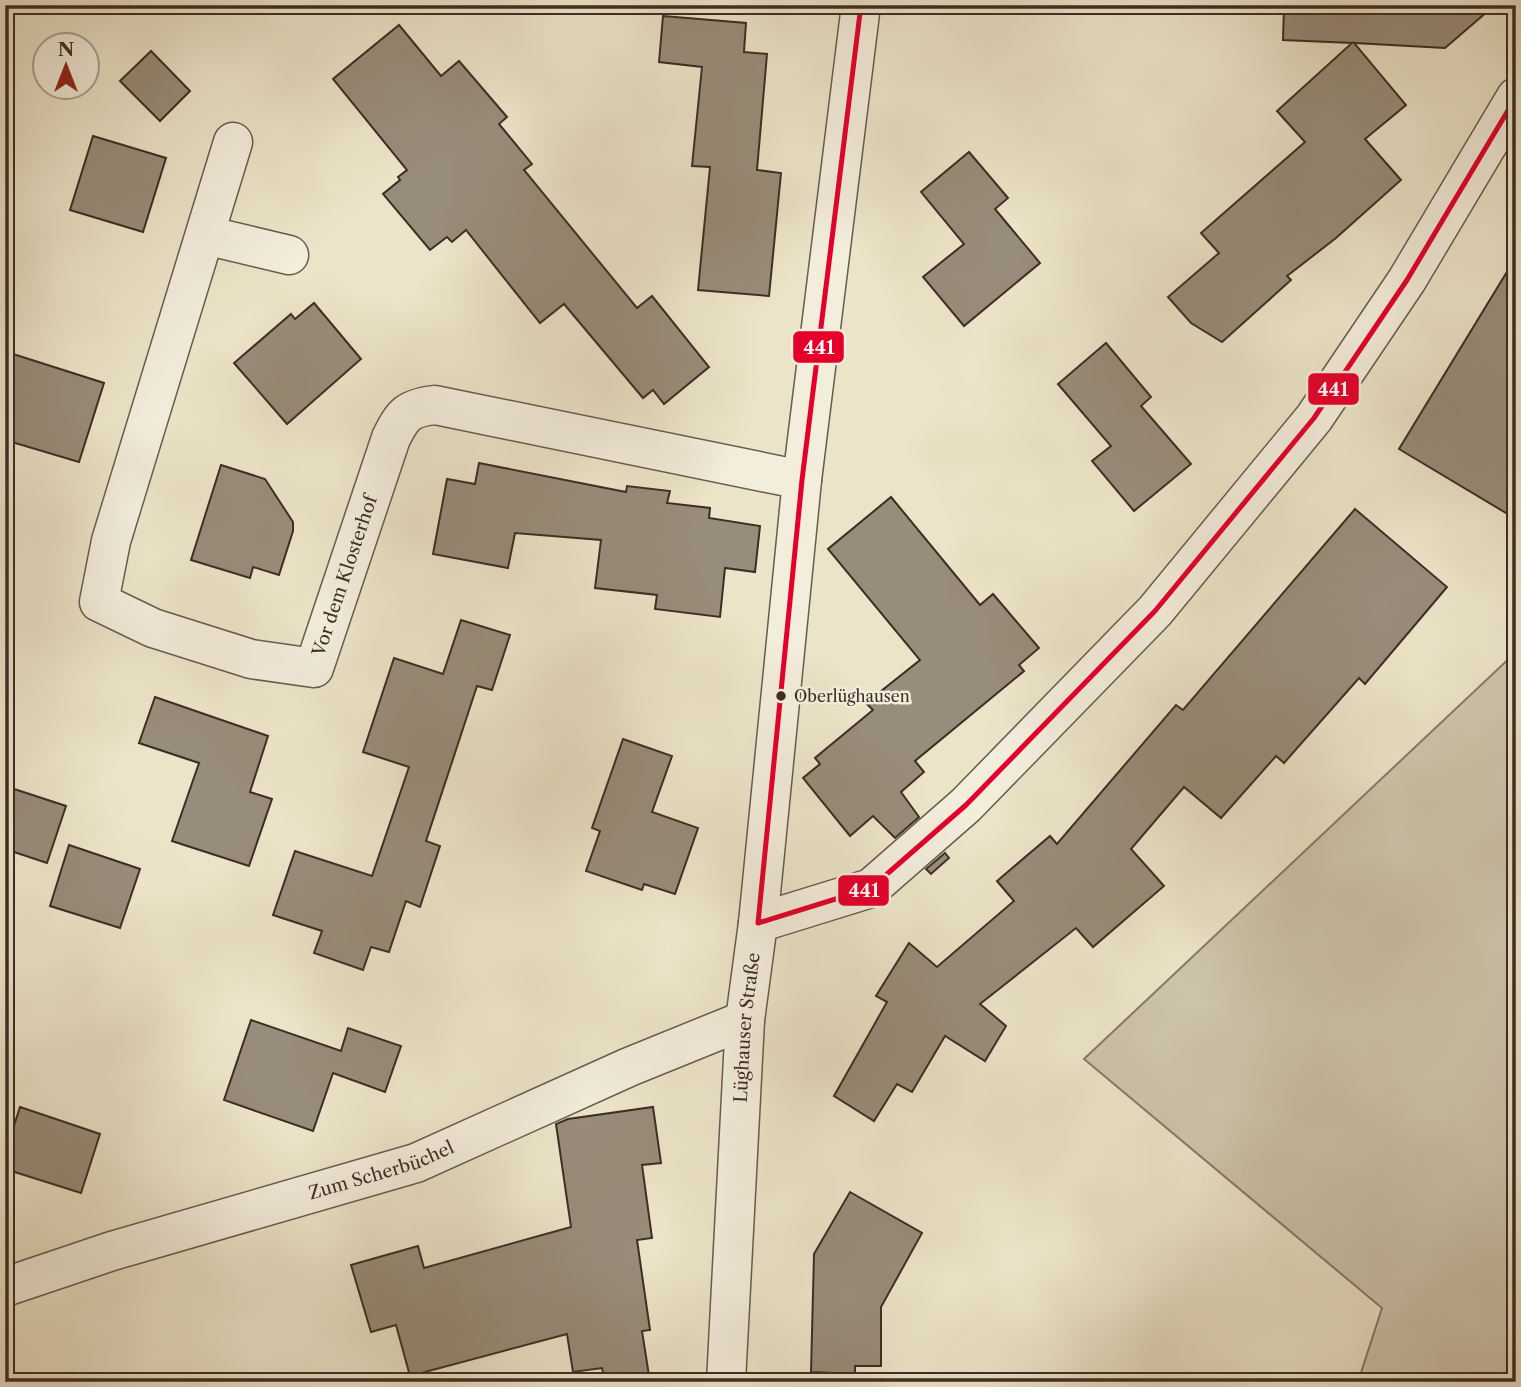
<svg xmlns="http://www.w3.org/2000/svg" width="1521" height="1387" font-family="'Libre Caslon Text',serif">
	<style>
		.green { fill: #cec5ad; stroke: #867969; stroke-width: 2 }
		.building { fill: #988c7a; stroke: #3d2d25; stroke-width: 2 }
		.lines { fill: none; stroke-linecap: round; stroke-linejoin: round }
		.minor-casing { stroke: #695b4e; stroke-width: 41 }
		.minor { stroke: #f3eddc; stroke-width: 38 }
		.bus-1-casing { stroke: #f3eddc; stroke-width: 10 }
		.bus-1 { stroke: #e4002b; stroke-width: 5 }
		.bus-dot { fill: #3d2d25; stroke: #f3eddc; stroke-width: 2.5 }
		.labels { text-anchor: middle; stroke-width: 5; stroke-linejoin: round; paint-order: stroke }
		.bus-label { font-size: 16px; fill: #3d2d25; stroke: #f3eddc; text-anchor: start }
		.street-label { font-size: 18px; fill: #3d2d25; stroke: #f3eddc }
		.line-badge { stroke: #f3eddc; stroke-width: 2.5 }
		.badge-label { font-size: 19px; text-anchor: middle; font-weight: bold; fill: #fff }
	</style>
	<rect width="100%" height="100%" fill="#ece4c9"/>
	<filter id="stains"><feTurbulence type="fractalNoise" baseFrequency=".00286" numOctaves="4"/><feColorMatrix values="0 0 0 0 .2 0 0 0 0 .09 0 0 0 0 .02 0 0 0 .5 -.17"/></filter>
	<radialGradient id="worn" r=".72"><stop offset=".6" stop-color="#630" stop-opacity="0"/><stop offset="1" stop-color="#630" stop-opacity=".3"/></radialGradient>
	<path class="green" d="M1516,652v730h-158l24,-74 -298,-249z"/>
	<g class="building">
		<path d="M1284,5h211l-50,43 -91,-5 52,62 -41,34 36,41 -65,58 -49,38 4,4 -69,62 -31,-19 -23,-26 51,-44 -18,-20 104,-91 -28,-31 75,-68 -69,-3z"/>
		<path d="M663,16l83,7 -2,29 23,2 -10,116 24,3 -12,123 -71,-6 12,-123 -18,-1 10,-99 -43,-5z"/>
		<path d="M399,25l42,51 18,-15 48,56 -8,7 33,40 -8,6 113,138 15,-12 57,71 -45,37 -11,-14 -10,8 -79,-94 -24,19 -74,-93 -14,12 -5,-5 -17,13 -47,-56 17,-14 -2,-3 9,-7 -74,-91z"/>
		<path d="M151,51l39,40 -30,30 -40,-40z"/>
		<path d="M93,136l73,22 -23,74 -73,-22z"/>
		<path d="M969,152l39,46 -13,11 45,54 -76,63 -41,-49 41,-33 -43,-52z"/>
		<path d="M1516,257v262l-117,-70z"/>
		<path d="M314,303l47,56 -74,65 -53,-61 57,-49 4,5z"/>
		<path d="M1106,343l45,54 -10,9 50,58 -57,47 -42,-50 19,-15 -53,-62z"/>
		<path d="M13,354l91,29 -25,79 -74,-22v-63z"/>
		<path d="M479,463l147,29 1,-6 43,5 -3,12 43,5 -1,10 51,8 -5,46 -30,-4 -5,49 -65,-8 2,-14 -62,-7 6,-48 -86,-7 -7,35 -75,-14 14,-75 28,5z"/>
		<path d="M221,465l44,14 28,43v9l-14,44 -26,-8 -3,11 -59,-18z"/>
		<path d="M891,497l89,108 13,-11 46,54 -20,17 5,6 -109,90 9,11 -23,20 18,25 -24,21 -22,-22 -23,20 -47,-58 17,-14 -5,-6 58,-48 -7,-7 54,-43 -92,-111z"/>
		<path d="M1355,509l92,78 -82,97 -6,-6 -75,85 -8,-7 -55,62 -37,-31 -53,62 33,37 -71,61 -17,-19 -96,76 26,22 -21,35 -40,-25 -33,56 -15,-8 -23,37 -40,-25 53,-94 -11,-6 33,-53 28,24 77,-66 -17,-20 53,-45 7,8 119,-139 7,5z"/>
		<path d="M461,620l49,15 -18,55 -15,-4 -51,155 14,5 -20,61 -14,-6 -17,51 -18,-5 -8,23 -49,-17 8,-22 -49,-16 22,-64 77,25 37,-109 -46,-15 31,-94 49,16z"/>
		<path d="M155,697l113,39 -18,56 22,7 -23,67 -77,-25 27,-78 -60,-20z"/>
		<path d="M623,739l49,17 -20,56 46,16 -23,66 -31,-10 -2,6 -56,-19 14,-40 -8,-3z"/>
		<path d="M5,786l61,20 -19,57 -42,-14z"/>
		<path d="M69,845l71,24 -20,59 -70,-22z"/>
		<path d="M945,853l4,5 -18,16 -5,-5z"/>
		<path d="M251,1020l90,31 7,-23 53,18 -16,46 -52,-19 -20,58 -89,-31z"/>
		<path d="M20,1107l80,27 -19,59 -76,-24v-15z"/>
		<path d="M653,1107l8,56 -19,2 10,73 -15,2 13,90 -8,1 8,51h-45l-3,-14 -29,4 -6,-38 -157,42 -14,-51 -25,7 -20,-67 67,-19 6,22 147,-41 -15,-103 12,-5z"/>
		<path d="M850,1192l72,41 -41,74v59h-26v8l-44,-2 3,-118z"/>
	</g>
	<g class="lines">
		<g class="minor-casing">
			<g id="minor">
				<path id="s1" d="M233,142l-122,399 -12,61 54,26 98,31 63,9 77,-230c12,-24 17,-30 44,-33l367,75"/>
				<path d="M205,235l84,20"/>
				<path d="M758,923l113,-35 95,-83 189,-194 159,-193 93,-138 109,-183"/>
				<path id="s2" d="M5,1287l107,-36 304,-88 213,-96 116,-47"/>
				<path id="s3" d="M726,1382l19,-362 13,-97 44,-443 59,-475"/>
			</g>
		</g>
		<use href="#minor" class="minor"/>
		<g class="bus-1-casing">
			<path id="bus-1" d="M861,5l-59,475 -44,443 113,-35 95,-83 189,-194 159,-193 93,-138 109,-183"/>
		</g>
		<use href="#bus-1" class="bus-1"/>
	</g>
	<circle class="bus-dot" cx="781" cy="696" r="6"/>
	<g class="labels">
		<g class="bus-label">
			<text x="794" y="702">Oberlüghausen</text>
		</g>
		<g class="street-label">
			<text dy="6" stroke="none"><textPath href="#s1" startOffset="803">Vor dem Klosterhof</textPath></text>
			<text dy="6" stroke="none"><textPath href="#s3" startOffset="355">Lüghauser Straße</textPath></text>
			<text dy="6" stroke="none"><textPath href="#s2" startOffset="394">Zum Scherbüchel</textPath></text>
		</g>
	</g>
	<g class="line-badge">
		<rect x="792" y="330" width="53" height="34" rx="7" fill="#e4002b"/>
		<rect x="1307" y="372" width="53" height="34" rx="7" fill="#e4002b"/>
		<rect x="837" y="874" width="53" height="33" rx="7" fill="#e4002b"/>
	</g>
	<g class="badge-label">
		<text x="819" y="354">441</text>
		<text x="1333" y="396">441</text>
		<text x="864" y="897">441</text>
	</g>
	<rect width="1521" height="1387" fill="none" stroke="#ece4c9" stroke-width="28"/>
	<rect x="7" y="7" width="1507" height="1373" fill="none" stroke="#3d2d25" stroke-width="3.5"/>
	<rect x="14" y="14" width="1493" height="1359" fill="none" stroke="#3d2d25" stroke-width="2"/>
	<g transform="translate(66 66)"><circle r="33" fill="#f3eddc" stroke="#aaa093" stroke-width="2"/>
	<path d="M0-5L12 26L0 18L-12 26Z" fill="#8f2418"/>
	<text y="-10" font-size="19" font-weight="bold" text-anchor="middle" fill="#3d2d25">N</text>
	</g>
	<rect width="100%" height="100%" filter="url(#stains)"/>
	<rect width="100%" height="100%" fill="url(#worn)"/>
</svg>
